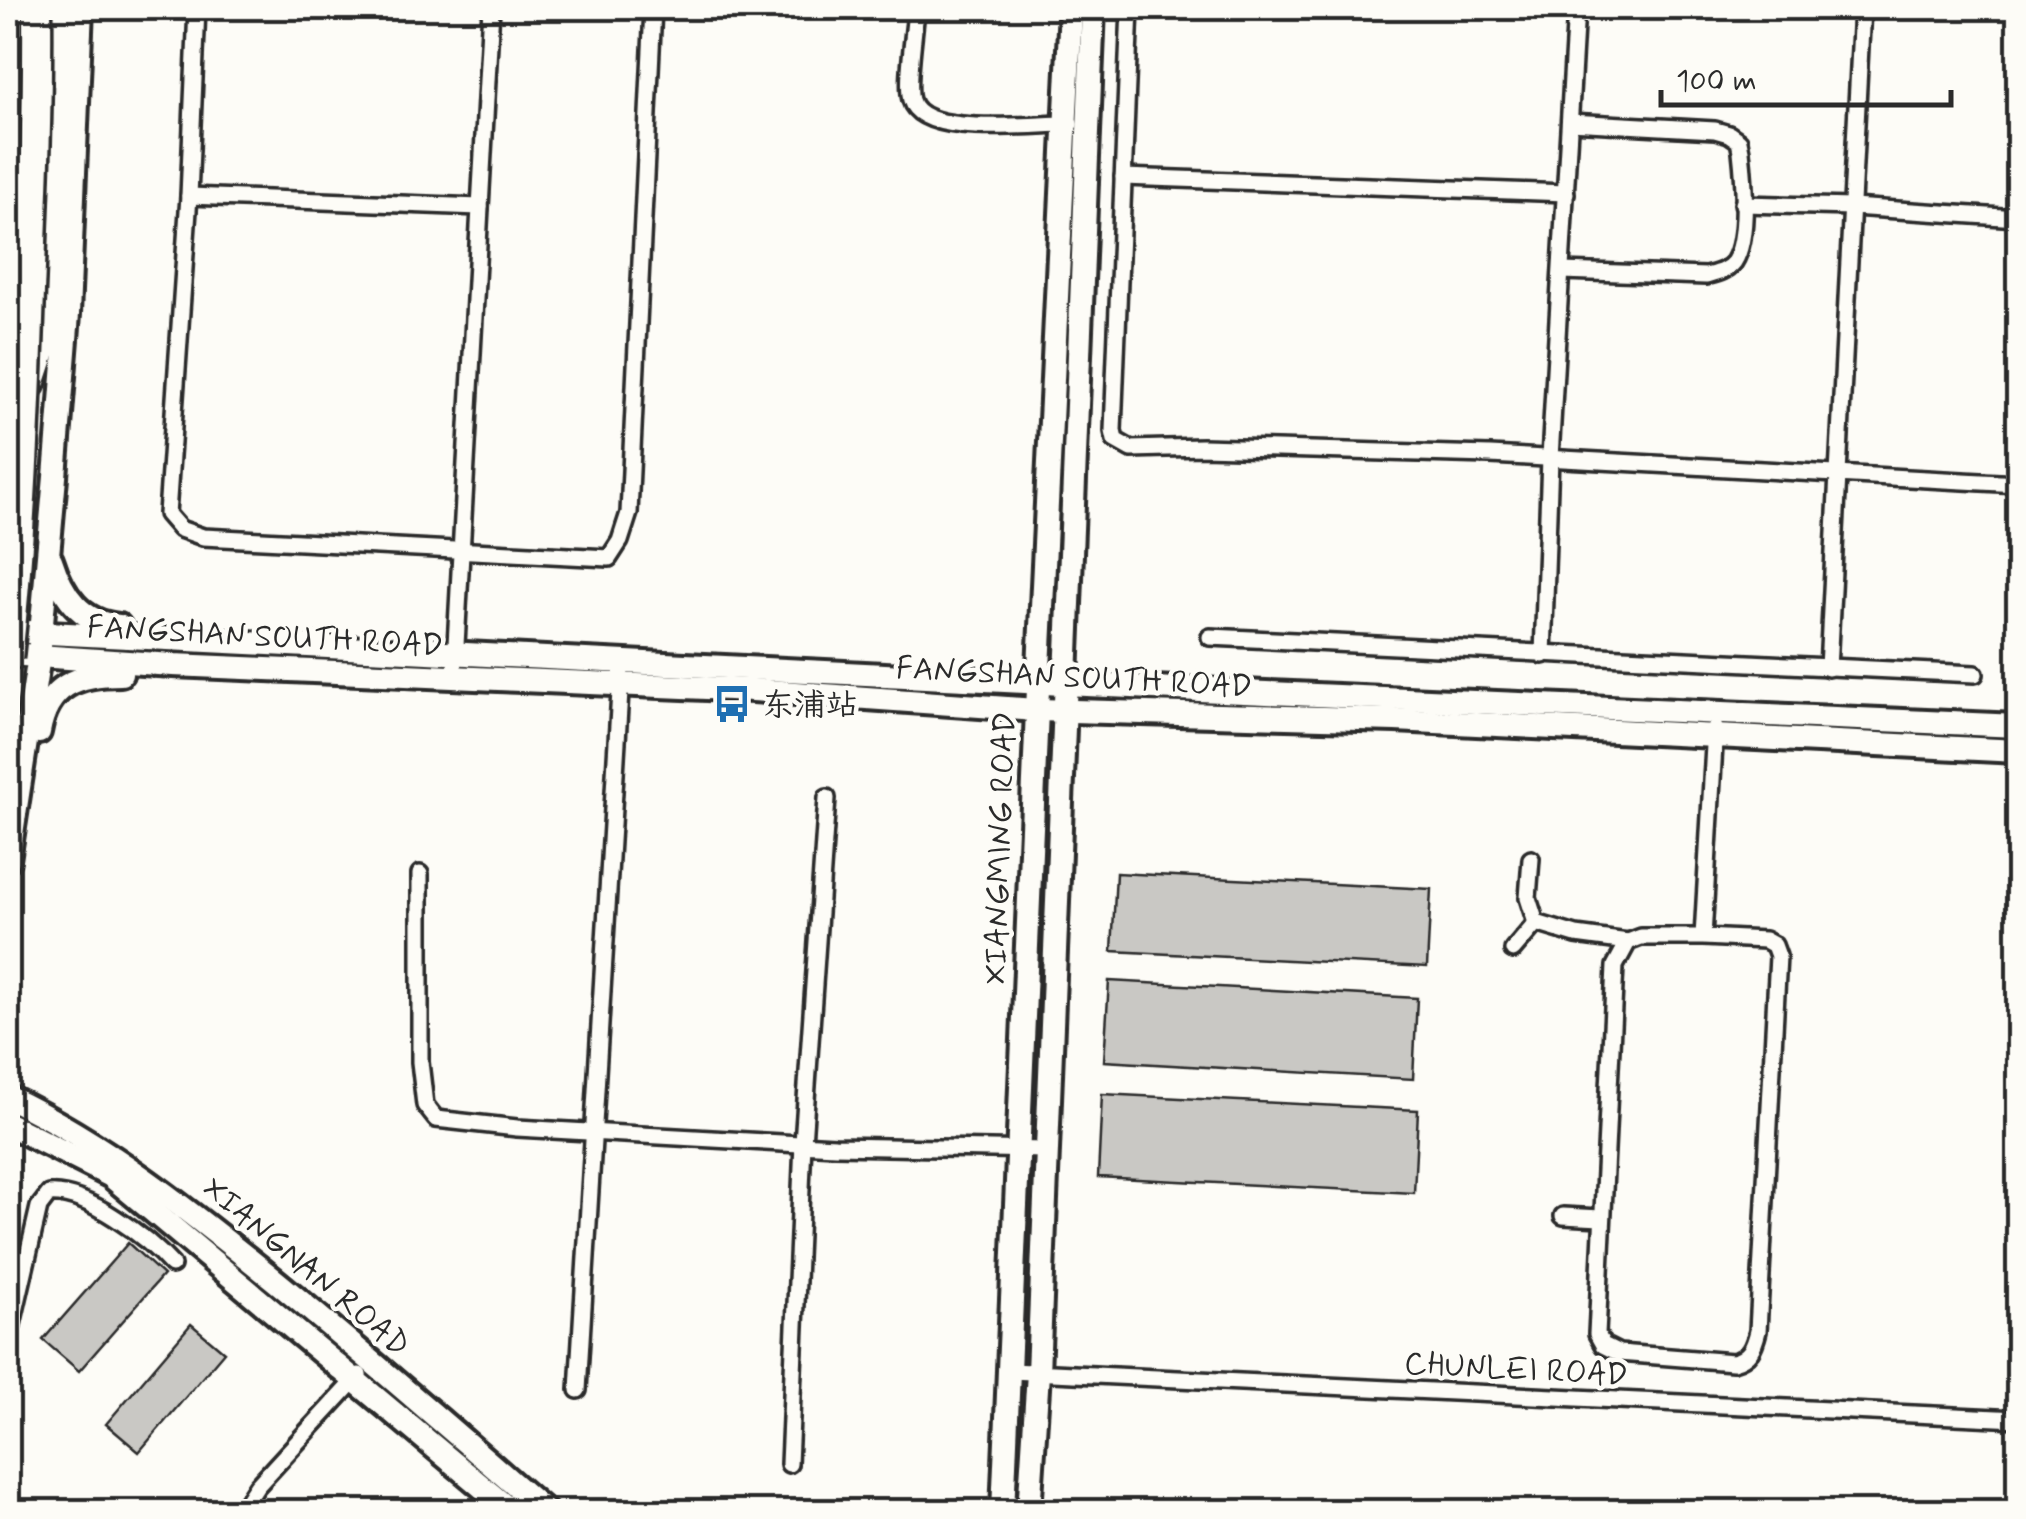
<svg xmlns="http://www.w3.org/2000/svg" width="2026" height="1519" font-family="Mynerve,'LXGW WenKai TC',sans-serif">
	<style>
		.building { fill: #c9c8c4; stroke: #2b2b2b; stroke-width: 2.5 }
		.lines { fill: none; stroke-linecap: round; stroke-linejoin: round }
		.street-casing { stroke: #2b2b2b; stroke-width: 22 }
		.secondary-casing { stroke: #2b2b2b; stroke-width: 30 }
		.highway-casing { stroke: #2b2b2b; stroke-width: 35 }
		.street { stroke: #fdfcf7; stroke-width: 15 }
		.secondary { stroke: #fdfcf7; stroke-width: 22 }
		.highway { stroke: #fdfcf7; stroke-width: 28 }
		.highway-bridge-casing { stroke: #2b2b2b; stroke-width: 35; stroke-linecap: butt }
		.highway-bridge { stroke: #fdfcf7; stroke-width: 28 }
		.labels { text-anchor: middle; stroke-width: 9; stroke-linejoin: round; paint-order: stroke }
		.street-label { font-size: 32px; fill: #2b2b2b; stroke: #fdfcf7 }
		.poi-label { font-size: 32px; fill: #2b2b2b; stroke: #fdfcf7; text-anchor: start }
	</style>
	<rect width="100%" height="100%" fill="#fdfcf7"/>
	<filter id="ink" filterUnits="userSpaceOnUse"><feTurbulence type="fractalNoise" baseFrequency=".01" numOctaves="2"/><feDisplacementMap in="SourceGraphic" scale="20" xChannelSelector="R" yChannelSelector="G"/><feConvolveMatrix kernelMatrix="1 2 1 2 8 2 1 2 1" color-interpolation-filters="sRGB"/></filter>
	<g filter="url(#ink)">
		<g class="building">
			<path d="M1116,873l315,16 -4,78 -315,-16z"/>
			<path d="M1109,981l308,17 -4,81 -309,-18z"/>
			<path d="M1102,1094l316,16 -4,83 -316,-16z"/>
			<path d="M128,1243l35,32 -84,96 -36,-31z"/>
			<path d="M191,1324l33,28 -85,100 -33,-28z"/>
		</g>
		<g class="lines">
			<g class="street-casing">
				<g id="street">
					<path d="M197,8l-8,188 -22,318 13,15 23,8 406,21 11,-17 9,-28 24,-505"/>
					<path d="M916,8c-1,21 -10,74 -5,92 11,39 126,23 159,24"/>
					<path d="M1130,8l-17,423 2,9 16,9 71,-2 288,8 528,29"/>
					<path d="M1123,177l443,16"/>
					<path d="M189,196l291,11"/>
					<path d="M1743,204l109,3 166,11"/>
					<path d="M1562,271l144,5c11,-3 21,-5 28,-14 15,-23 10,-84 7,-111l-2,-10 -10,-7 -14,-4 -145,-8"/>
					<path d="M1210,637l765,37"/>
					<path d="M1543,655l7,-197 26,-450"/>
					<path d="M455,663l36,-655"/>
					<path d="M1828,668l34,-660"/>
					<path d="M1531,859l-3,39 8,25 40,12 52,7"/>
					<path d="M420,874v188l5,43 11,14 81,9 318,18 211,4"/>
					<path d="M1703,937l62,3 9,5 4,11 -20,375c-4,16 -8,27 -25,31l-114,-9 -16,-8 -6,-11 18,-368 13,-24 13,-5h62l12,-209"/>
					<path d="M1513,950l23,-27"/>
					<path d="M1563,1216l38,2"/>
					<path d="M8,1342l31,-135 10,-13c38,-3 99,44 123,71"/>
					<path d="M1011,1371l1007,48"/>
					<path d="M578,1390l43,-715"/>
					<path d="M789,1464l14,-321 24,-345"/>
					<path d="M240,1512l17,-26 102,-111"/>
				</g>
			</g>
			<g class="secondary-casing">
				<g id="secondary">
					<path d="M51,560c11,35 30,63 68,66"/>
					<path d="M8,631l1056,53 954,42"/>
					<path d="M8,654l165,11 580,25 284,20 358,10 623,31"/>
					<path d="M39,732c8,-47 38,-58 82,-58"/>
					<path d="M8,860l31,-204 16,-179 13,-163 13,-306"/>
					<path d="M8,1097c98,47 180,113 264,181 93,76 183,155 274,234"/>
					<path d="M8,1124l103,52 401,336"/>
					<path d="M1003,1512l34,-802 34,-702"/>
					<path d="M1029,1512l9,-139 55,-1365"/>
				</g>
			</g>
			<g class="highway-casing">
				<path id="highway" d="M30,384l18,-54 13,-322"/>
			</g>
			<use href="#street" class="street"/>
			<use href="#secondary" class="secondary"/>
			<use href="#highway" class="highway"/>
			<g class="highway-bridge-casing">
				<path id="highway-bridge" d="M8,658c13,-122 18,-244 22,-367 4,-95 8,-189 7,-283"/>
			</g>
			<use href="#highway-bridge" class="highway-bridge"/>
		</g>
	</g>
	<defs>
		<g id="bus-bare" transform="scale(3)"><path d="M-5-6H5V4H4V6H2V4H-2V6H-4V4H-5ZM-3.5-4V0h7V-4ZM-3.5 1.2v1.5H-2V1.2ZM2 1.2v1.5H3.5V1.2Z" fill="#1f6fb2" stroke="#fdfcf7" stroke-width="2.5" paint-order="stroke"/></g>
	</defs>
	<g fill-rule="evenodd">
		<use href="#bus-bare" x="732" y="704"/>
	</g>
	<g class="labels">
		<g class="street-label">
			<text transform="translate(265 635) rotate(3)" y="11">FANGSHAN SOUTH ROAD</text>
			<text transform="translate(1074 676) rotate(3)" y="11">FANGSHAN SOUTH ROAD</text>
			<text transform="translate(999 848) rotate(-88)" y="11">XIANGMING ROAD</text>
			<text transform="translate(307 1266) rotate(40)" y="11">XIANGNAN ROAD</text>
			<text transform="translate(1516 1368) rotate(3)" y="11">CHUNLEI ROAD</text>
		</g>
		<g class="poi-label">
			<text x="762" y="715">东浦站</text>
		</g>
	</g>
	<rect width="2026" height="1519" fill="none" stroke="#fdfcf7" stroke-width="40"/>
	<rect x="20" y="20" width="1986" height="1479" fill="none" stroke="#2b2b2b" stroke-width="4" filter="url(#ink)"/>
	<path d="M1661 90v15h290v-15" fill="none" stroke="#2b2b2b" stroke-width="5"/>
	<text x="1676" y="90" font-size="30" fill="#2b2b2b" stroke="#fdfcf7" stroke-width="8" paint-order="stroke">100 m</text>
</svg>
